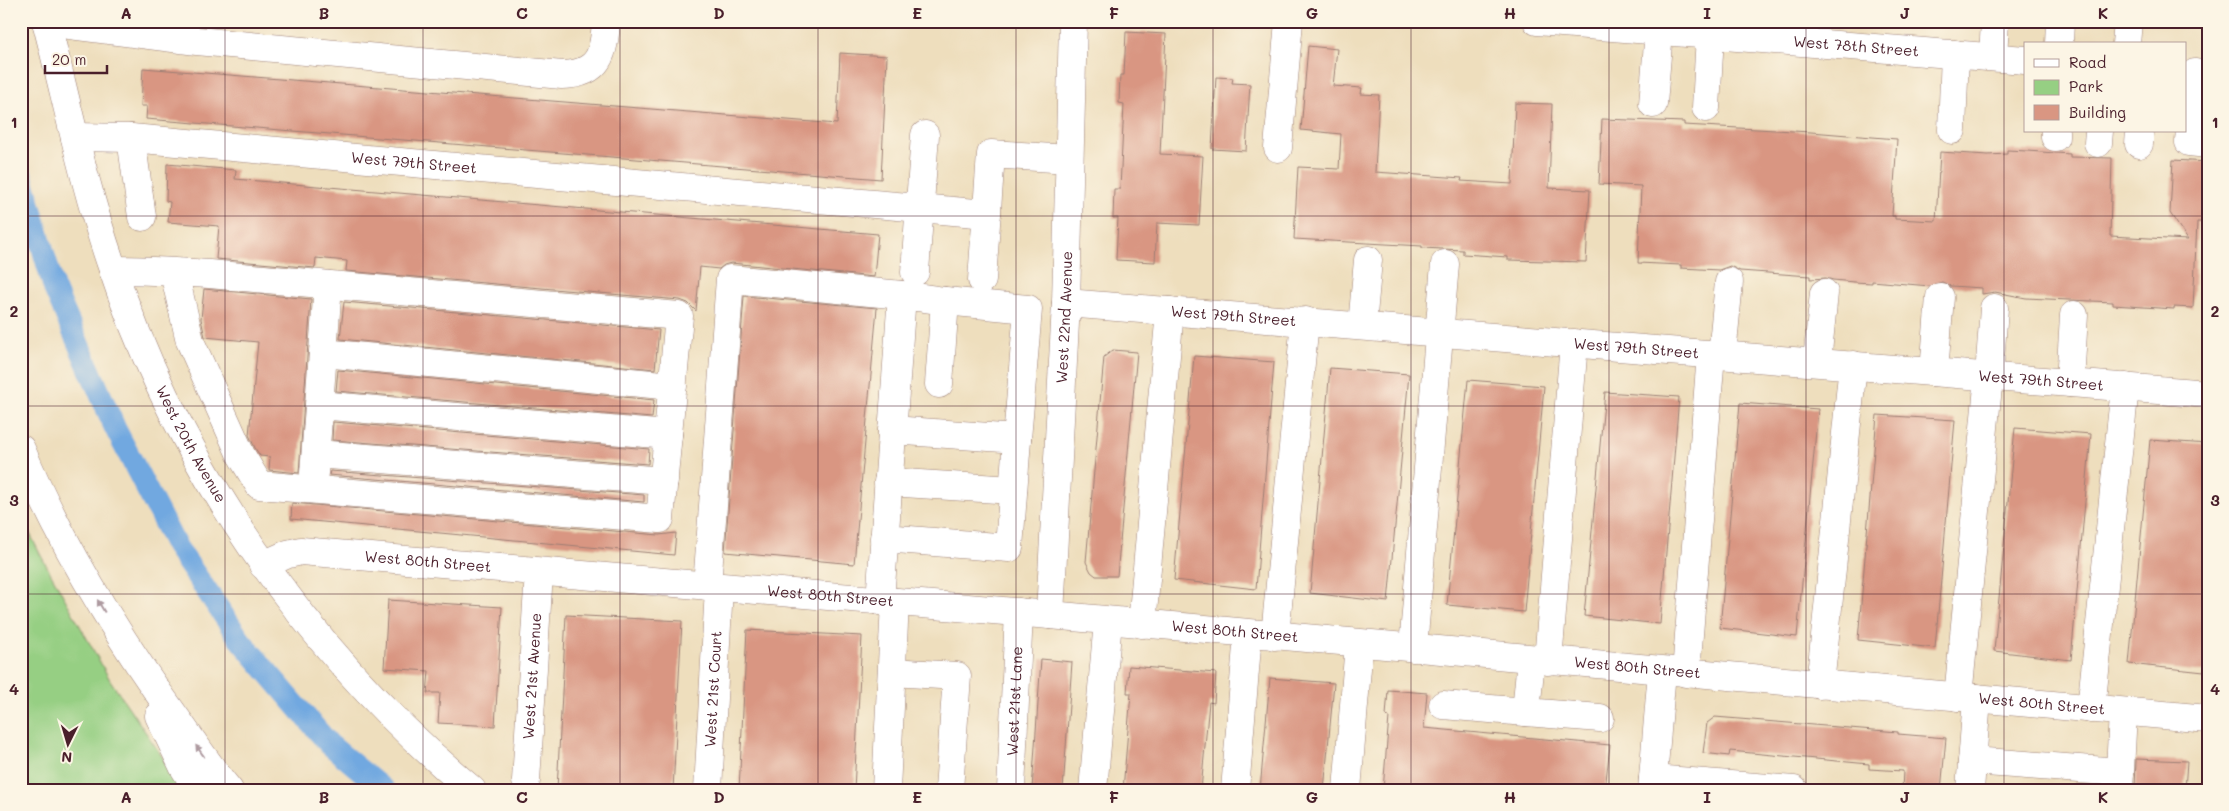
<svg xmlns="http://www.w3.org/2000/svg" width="2229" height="811" font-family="Mali,sans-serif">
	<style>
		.green { fill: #96cf83; stroke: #707757 }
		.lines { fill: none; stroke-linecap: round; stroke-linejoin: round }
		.canal { stroke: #71a8e0; stroke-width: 22 }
		.building { fill: #d99682 }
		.minor-casing { stroke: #9c7e74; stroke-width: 29 }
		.highway-casing { stroke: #9c7e74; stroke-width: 29 }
		.minor { stroke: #fff; stroke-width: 28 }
		.highway { stroke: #fff; stroke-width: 28 }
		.oneway { fill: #ae9aa0 }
		.grid { fill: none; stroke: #4a1f2b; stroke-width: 1; stroke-opacity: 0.55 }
		.labels { text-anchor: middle; stroke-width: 4; stroke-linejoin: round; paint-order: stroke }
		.street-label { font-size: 15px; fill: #4a1f2b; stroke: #fcf5e5 }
		.neatline { fill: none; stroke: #4a1f2b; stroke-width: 2 }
		.grid-label { font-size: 16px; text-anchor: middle; font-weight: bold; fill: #4a1f2b }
	</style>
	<rect width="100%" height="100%" fill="#fcf5e5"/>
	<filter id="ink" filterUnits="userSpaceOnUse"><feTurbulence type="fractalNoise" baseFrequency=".02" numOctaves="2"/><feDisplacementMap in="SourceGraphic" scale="10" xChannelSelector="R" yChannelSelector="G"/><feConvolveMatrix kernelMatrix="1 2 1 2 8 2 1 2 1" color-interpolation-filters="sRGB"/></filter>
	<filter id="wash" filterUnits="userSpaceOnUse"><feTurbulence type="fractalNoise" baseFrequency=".0096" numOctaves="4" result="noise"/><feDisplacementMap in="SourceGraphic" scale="20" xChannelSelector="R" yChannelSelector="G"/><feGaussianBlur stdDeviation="1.12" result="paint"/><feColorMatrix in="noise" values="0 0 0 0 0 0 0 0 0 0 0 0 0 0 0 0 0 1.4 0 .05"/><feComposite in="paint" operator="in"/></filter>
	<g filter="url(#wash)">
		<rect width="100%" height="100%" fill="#eedebd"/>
		<path class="green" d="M21,516l19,38 70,126 75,110h-164z"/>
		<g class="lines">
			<path class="canal" d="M21,174l33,114 61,140 61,118 65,95 88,103 55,46"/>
		</g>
		<g id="blocks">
			<g class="building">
				<path d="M1126,32l40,2 -6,120 43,2 -4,69 -42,-2 -2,39 -39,-2 2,-42h-5l1,-29h6l4,-85 -5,-1 1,-28h4z"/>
				<path d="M1308,46l29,3 -4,37 29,2 -1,6 18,1 -4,77 87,6 -1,3 51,3 3,-81 37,1 -3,84 41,2 -4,72 -78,-2v-3l-45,-3v-4l-41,-2v-2l-128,-7 4,-72 41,2 2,-35 -40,-4z"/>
				<path d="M840,53l47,3 -6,123 -735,-60 1,-13h-6l2,-38 694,56z"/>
				<path d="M1216,77l17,1 -1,5 18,1 -4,67 -34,-2z"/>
				<path d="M1602,119l82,3v3l127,7 86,7 -5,77h3v3l41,2 4,-69 48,3 19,-1v-4l20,1 43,3v3l42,1 -2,78 78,4 -18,-27 3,-53 35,2v60h-11l-4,86 -19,-1v2l-61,-4v-3l-87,-4 -31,-6 -13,2v-6l-31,-2 -9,-4 -12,4 -58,-5v2l-18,-1 -21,-2 -7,-2 -16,1v-3l-70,-5 -10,-5 -11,4 -38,-2v-3l-43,-2 3,-77 -42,-2z"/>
				<path d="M167,164l69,6 -1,9 643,55 -4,43 -143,-14 -7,2 -5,4 -19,-2 -4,44 -8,-8 -8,-3 -334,-29 1,-10 -31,-3 -1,10 -99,-9 3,-33 -51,-4 2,-20 -4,-1z"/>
				<path d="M204,289l107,10 -12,174 -30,-3 1,-13 -10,-1 -5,-8 -6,-13 9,-93 -53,-5 -4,-18z"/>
				<path d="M744,296l133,12 -23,256 -129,-12z"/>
				<path d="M344,302l315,28 -4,39 -315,-30z"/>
				<path d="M1113,350l24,2 -20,224h-21l-5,-4 -5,-10 18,-205z"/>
				<path d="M1194,356l80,6 -18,227 -82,-9z"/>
				<path d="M1330,368l79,6 -21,228 -78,-9z"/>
				<path d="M338,370l316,30 -2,18 -316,-27z"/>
				<path d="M1468,380l76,6 -20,226 -77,-7z"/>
				<path d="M1605,392l74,5 -19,227 -76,-8z"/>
				<path d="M1740,403l78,6 -21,228 -77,-9z"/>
				<path d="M1877,415l78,5 -20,228 -77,-8z"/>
				<path d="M333,422l316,27 -1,15 -316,-24z"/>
				<path d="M2015,428l76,6 -20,226 -77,-9z"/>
				<path d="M2150,440l58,4v184l-4,44 -75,-8z"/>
				<path d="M330,471l314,24v7l-315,-27z"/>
				<path d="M292,503l367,32 17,-2 -2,22 -383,-36z"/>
				<path d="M388,600l114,7 -7,119 -57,-3 2,-30h-13l2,-22 -45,-3z"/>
				<path d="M566,615l116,6 -9,169h-116z"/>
				<path d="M747,630l115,6 -8,154h-115z"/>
				<path d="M1041,659l31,3 -9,128h-31z"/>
				<path d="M1129,666l87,7 -2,30 -5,-1 -8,88h-78l8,-97h-4z"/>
				<path d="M1270,678l64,5 -10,107h-64z"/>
				<path d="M1388,690l39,3 -3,35 186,17 -5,45h-117l-69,-6 -1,6h-35l6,-73 -3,-1z"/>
				<path d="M1715,717l183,15v2l48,4 -5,52h-39l1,-19 -34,-2v-5l-139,-13 -1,5 -26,-3 4,-30z"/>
				<path d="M2136,759l51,2 -2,29h-50z"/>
			</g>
		</g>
	</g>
	<g filter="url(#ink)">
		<use href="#blocks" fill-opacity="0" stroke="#9c7e74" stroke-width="1"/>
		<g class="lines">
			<g class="minor-casing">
				<g id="minor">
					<path id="s1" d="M46,21c21,80 37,161 64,240 68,206 196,390 362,529"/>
					<path id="s2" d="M1537,21l488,39"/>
					<path d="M46,22l151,19 365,34c38,-1 42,-22 44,-54"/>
					<path d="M2059,44l1,-23"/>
					<path d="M2126,44l2,-23"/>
					<path d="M1993,57l2,-36"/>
					<path d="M2195,73l-6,69 19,2"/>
					<path d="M1653,104l6,-73"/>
					<path d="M1706,108l4,-73"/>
					<path d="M1952,130l3,-76"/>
					<path id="s3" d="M75,137l56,1 856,76"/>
					<path d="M2055,137v-6"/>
					<path d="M131,138l11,79"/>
					<path d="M2098,143l1,-12"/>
					<path d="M2139,144l1,-13"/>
					<path d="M1278,148l11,-127"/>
					<path d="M113,270c32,0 64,2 96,4l470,42 -19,203 -401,-34 -18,-30 -51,-114 -16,-69"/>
					<path d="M915,272l10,-137"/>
					<path d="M982,280l9,-126 78,5"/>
					<path d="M945,301l83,8 -11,130"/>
					<path id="s4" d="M1066,303l1142,91"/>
					<path d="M1362,326l6,-66"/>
					<path d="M323,353l350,33"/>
					<path d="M1722,355l7,-73"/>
					<path d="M1817,362l7,-69"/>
					<path d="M1934,372l6,-75"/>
					<path d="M2070,383l4,-68"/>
					<path d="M319,405l349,30"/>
					<path d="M316,454l348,27"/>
					<path d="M314,473l14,-188"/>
					<path d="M888,482l125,8"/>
					<path d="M884,538l125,10 8,-109 -125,-9"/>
					<path id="s5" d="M263,565l25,-11 13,-3 749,64 1158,104"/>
					<path d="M707,586l23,-307 172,16"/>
					<path d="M880,601l22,-306 43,6 -6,83"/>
					<path id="s6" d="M1050,615l16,-312 7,-282"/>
					<path d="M1142,624l28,-313"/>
					<path d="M1275,636l30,-315"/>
					<path d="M1413,648l32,-384"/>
					<path d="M1531,659l-5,53 74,6"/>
					<path d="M1548,661l26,-318"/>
					<path d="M892,672l65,4 -8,114"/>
					<path d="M1686,673l25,-319"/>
					<path d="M1820,685l33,-320"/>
					<path d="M1958,697l31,-321 5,-68"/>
					<path d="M1443,705l83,7"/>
					<path d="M2091,709l34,-322"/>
					<path d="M1972,761l148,11"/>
					<path d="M1653,779l141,11"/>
					<path id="s7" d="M526,781l13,-209"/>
					<path id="s8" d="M708,790l11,-202"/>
					<path d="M886,790l9,-188"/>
					<path id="s9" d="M1011,790l8,-178"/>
					<path d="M1093,790l15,-169"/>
					<path d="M1235,790l13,-156"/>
					<path d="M1347,790l12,-146"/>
					<path d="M1652,790l10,-119"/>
					<path d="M1970,790l7,-92"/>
					<path d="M2119,790l4,-78"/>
				</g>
			</g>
			<g class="highway-casing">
				<g id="highway">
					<path d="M21,449c41,98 96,187 158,273 16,23 32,47 50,68"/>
					<path d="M159,716l24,50 15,24"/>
				</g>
			</g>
			<use href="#minor" class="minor"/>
			<use href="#highway" class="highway"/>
		</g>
		<defs><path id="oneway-solid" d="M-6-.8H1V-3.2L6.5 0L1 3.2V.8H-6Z" transform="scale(1.25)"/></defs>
		<g class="oneway">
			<use href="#oneway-solid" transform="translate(101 606) rotate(-120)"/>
			<use href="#oneway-solid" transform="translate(200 751) rotate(-126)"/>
		</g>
	</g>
	<path class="grid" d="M225,21v769M423,21v769M620,21v769M818,21v769M1016,21v769M1213,21v769M1411,21v769M1609,21v769M1806,21v769M2004,21v769M21,216h2187M21,406h2187M21,594h2187"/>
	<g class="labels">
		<g class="street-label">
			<text dy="5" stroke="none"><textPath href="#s2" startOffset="320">West 78th Street</textPath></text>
			<text dy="5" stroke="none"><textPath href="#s3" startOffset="340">West 79th Street</textPath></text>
			<text dy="5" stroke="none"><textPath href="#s4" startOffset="168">West 79th Street</textPath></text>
			<text dy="5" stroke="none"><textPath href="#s6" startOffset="298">West 22nd Avenue</textPath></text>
			<text dy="5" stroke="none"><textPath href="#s4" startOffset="572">West 79th Street</textPath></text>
			<text dy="5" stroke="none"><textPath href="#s4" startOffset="978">West 79th Street</textPath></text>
			<text dy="5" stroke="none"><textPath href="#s1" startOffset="449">West 20th Avenue</textPath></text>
			<text dy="5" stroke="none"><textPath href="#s5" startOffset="168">West 80th Street</textPath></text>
			<text dy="5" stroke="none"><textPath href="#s5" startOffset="572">West 80th Street</textPath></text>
			<text dy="5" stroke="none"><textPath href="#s5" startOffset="978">West 80th Street</textPath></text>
			<text dy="5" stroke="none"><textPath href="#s5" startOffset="1382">West 80th Street</textPath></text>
			<text dy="5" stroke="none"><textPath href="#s7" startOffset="105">West 21st Avenue</textPath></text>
			<text dy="5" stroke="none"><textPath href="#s8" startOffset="101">West 21st Court</textPath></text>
			<text dy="5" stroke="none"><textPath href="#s9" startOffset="89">West 21st Lane</textPath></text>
			<text dy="5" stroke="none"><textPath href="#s5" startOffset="1788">West 80th Street</textPath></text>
		</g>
	</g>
	<rect width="2229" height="811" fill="none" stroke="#fcf5e5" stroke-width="55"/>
	<rect x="2024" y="42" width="162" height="90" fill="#fcf5e5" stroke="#b59f9b"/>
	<rect x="2034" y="59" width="25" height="8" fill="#ffffff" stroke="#b59f9b"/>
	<text x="2069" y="68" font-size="15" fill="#4a1f2b">Road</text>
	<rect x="2034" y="80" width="25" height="15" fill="#96cf83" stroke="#b59f9b"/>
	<text x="2069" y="92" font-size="15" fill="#4a1f2b">Park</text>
	<rect x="2034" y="105" width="25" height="15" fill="#d99682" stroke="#b59f9b"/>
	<text x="2069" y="118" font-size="15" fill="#4a1f2b">Building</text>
	<g transform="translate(68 744) rotate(185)" stroke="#fcf5e5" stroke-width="4" paint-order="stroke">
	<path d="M0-4L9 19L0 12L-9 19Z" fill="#4a1f2b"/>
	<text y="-8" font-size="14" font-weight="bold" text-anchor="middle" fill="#4a1f2b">N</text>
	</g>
	<path d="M45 65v8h62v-8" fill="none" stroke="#4a1f2b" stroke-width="2.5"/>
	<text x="52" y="65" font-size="15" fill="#4a1f2b" stroke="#fcf5e5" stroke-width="4" paint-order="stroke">20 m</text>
	<rect x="28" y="28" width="2174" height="756" class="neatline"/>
	<g class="grid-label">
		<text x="126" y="19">A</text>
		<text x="324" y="19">B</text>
		<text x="522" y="19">C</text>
		<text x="719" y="19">D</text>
		<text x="917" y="19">E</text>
		<text x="1114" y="19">F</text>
		<text x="1312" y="19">G</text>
		<text x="1510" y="19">H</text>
		<text x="1707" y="19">I</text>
		<text x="1905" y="19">J</text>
		<text x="2103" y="19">K</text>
		<text x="14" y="128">1</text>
		<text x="2215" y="128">1</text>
		<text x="14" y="317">2</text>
		<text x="2215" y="317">2</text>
		<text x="14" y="506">3</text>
		<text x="2215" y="506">3</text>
		<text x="14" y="695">4</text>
		<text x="2215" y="695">4</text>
		<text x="126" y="803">A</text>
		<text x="324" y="803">B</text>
		<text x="522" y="803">C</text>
		<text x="719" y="803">D</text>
		<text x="917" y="803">E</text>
		<text x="1114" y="803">F</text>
		<text x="1312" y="803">G</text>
		<text x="1510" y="803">H</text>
		<text x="1707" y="803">I</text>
		<text x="1905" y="803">J</text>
		<text x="2103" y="803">K</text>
	</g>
</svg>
